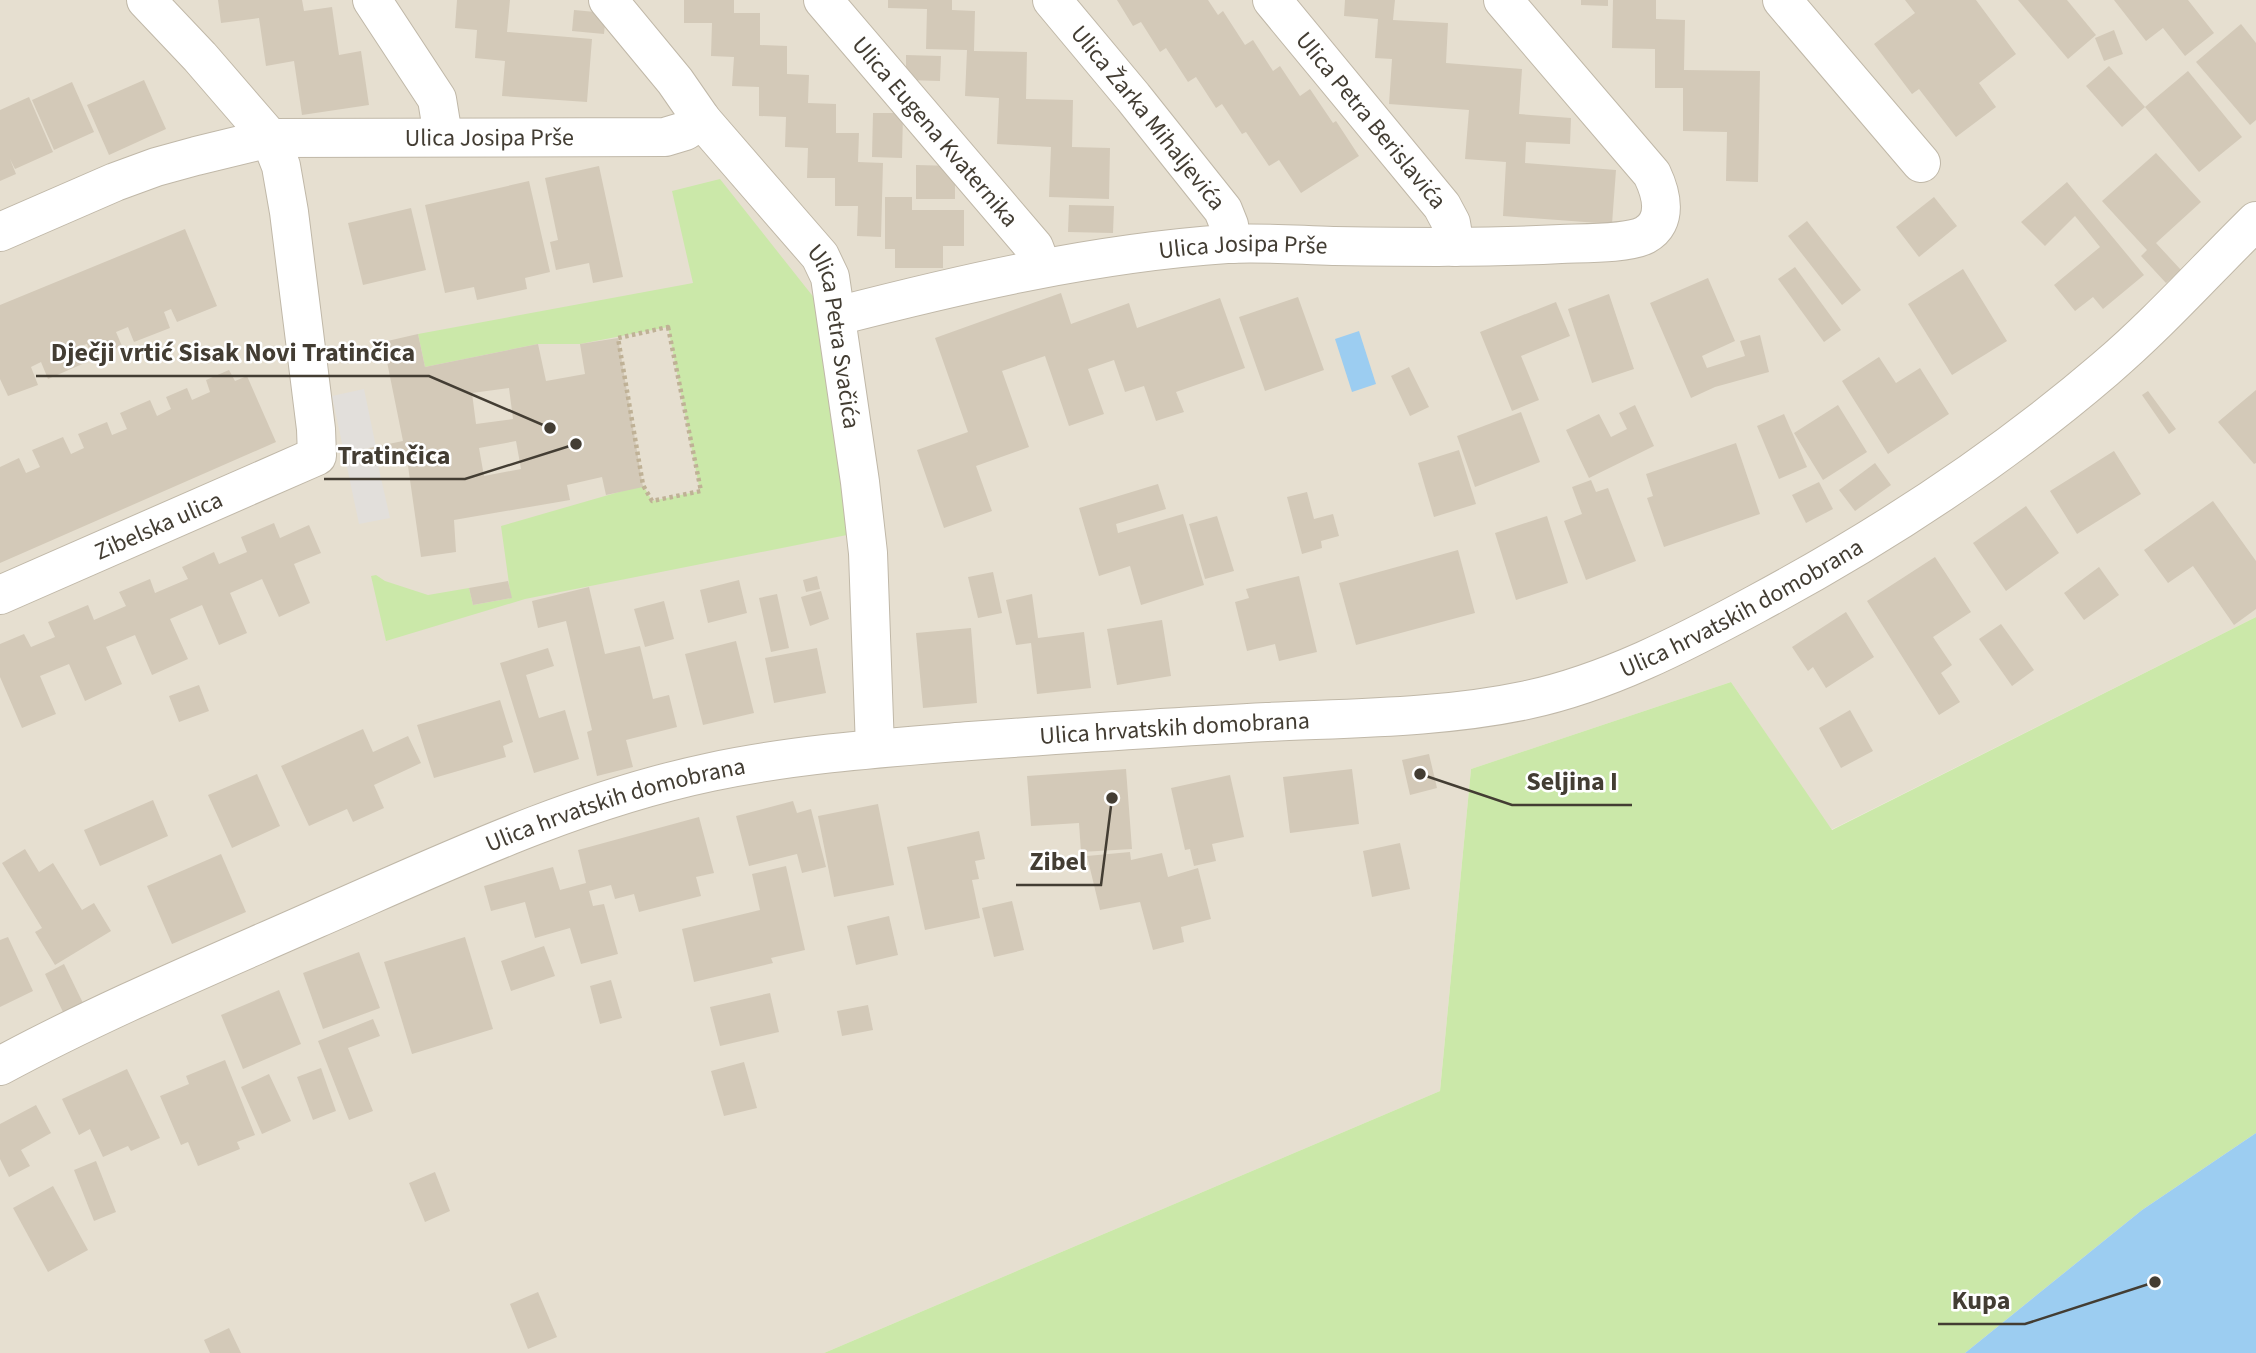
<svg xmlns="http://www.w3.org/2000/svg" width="2256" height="1353" font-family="'Source Sans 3',sans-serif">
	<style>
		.residential { fill: #e6dfd0 }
		.green { fill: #cbe8a9 }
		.parking { fill: #e2dfdb }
		.water { fill: #9ccdf1 }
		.building { fill: #d3c9b8; fill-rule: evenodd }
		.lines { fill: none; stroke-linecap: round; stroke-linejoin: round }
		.minor-casing { stroke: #c0b8a8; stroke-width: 40 }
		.path { stroke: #bfb196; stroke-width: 4.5; stroke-dasharray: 3.5 3.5; stroke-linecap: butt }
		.minor { stroke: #fff; stroke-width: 38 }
		.labels { text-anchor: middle; stroke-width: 5; stroke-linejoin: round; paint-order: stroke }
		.street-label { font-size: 24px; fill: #433d33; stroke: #fff }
		.leader { fill: none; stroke: #433d33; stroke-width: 2.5 }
		.callout-dot { fill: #433d33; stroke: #fff; stroke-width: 2.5 }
		.callout-label { font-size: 26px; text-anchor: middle; font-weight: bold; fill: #433d33; stroke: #fff; stroke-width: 5; stroke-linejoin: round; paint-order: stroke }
	</style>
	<rect width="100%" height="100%" fill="#f2ede2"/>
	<path class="residential" d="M0,0h2256v617l-425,213 -100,-148 -260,87 -31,322 -616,262h-824z"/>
	<g class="green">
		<path d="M720,179l99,125 38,229 -332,66 -139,42 -15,-65 5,-1 9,6 43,14 41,-7 4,17 38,-7 -10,-72 142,-41 9,16 48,-10 -32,-164 -88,17h-42l-113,23 -7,-33 275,-51 -21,-92z"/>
		<path d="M2256,617v516l-114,77 -177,143h-1141l616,-262 31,-322 260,-87 101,148z"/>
	</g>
	<path class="parking" d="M364,389l12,58 -8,20 10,-2 12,53 -31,6 -27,-128z"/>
	<g class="water">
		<path d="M1359,331l17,53 -24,8 -17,-53z"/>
		<path d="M2256,1133v220h-291l177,-143z"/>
	</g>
	<g class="building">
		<path d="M218,0h84l2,11 28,-4 7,48 22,-4 8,54 -67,10 -8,-54 -28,5 -7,-48 -38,5z"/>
		<path d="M457,0h53l-3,32 85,7 -5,63 -85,-6 3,-35 -30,-3 2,-28 -22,-2z"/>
		<path d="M684,0h50v13h26v32l27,1v28l22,1 -1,28 28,1v29h23l-1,29 25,1 -2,74 -24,-1 1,-30h-23v-28h-28l1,-30 -23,-1 1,-30 -27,-1v-29l-27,-1 2,-29 -23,-1 1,-33h-28z"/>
		<path d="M888,0h64v10l23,1 -1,40 53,1 -1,47 47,1 -1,47 38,1 -1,51 -60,-2 2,-50 -54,-3 2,-46 -34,-2 2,-46 -41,-1 1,-40 -39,-1z"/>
		<path d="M1117,0h91l10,15 5,-4 22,34 8,-5 20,31 7,-5 20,30 10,-7 23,34 3,-2 23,35 -58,37 -22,-33 -10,6 -23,-34 -4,2 -20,-30 -6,4 -20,-31 -8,5 -22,-34 -6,4 -19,-30 -8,4z"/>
		<path d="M1345,0h50l-2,20 55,3 -2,40 76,6 -3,45 52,4 -1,26 -44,-2 -1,21 91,7 -4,54 -109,-8 3,-54 -41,-3 4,-49 -80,-6 3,-45 -17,-1 3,-39 -34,-3z"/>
		<path d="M1581,0h27v6l-27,-1z"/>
		<path d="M1613,0h43v19l29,1 -1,50 76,1 -2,111 -32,-1 1,-49 -44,-1v-43h-28v-39l-43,-1z"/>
		<path d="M1905,0h71l40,54 -37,29 17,24 -40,30 -37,-48 -7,5 -38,-50 41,-31z"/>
		<path d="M2018,0h49l29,35 -28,24z"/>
		<path d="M2114,0h74l26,33 -29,23 -22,-28 -17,13z"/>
		<path d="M574,10l32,3 -2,21 -32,-3z"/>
		<path d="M2241,24l15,19v77l-6,5 -54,-63z"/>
		<path d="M2114,30l9,24 -19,7 -9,-23z"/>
		<path d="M906,55l35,1 -1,25 -34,-1z"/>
		<path d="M2109,66l36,41 -23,20 -36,-41z"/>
		<path d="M2188,71l54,66 -43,35 -54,-65z"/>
		<path d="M144,80l22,49 -57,26 -22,-50z"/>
		<path d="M72,82l22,50 -40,18 -22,-50z"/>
		<path d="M29,97l24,55 -38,17 -5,-10 6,15 -16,7v-71z"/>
		<path d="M873,113h30l-1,45 -30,-1z"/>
		<path d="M2156,153l45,49 -45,41 25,27 -15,13 -25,-27 6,-6 -45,-49z"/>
		<path d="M916,165l39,1v33h-39z"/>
		<path d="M599,166l24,111 -30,6 -4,-20 -33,7 -6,-28 8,-2 -13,-62z"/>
		<path d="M529,181l21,91 -25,6 2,11 -50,11 -3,-13 -29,6 -20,-88z"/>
		<path d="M2067,182l77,93 -41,34 -10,-12 -18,14 -21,-26 46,-38 -25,-31 -30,30 -24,-24z"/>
		<path d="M885,197h27v13h52v36h-21v22h-48v-19h-10z"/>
		<path d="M1934,197l23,29 -38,31 -23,-30z"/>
		<path d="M1069,205l45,1 -1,27 -45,-1z"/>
		<path d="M411,208l15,62 -63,15 -15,-62z"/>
		<path d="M1807,221l54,69 -19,15 -54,-69z"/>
		<path d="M185,229l32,77 -40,16 -6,-13 -7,3 6,16 -36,14 -6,-15 -12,5 6,14 -29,13 -6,-15 -6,2 6,16 -39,17 -7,-17 -10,5 7,18 -30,11 -8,-17v-74z"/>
		<path d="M1795,267l46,63 -17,12 -46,-63z"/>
		<path d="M1963,269l44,72 -55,34 -44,-71z"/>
		<path d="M1708,278l27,63 -33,15 5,12 38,-12 -5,-15 20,-6 9,37 -54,15 -24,11 -41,-95z"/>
		<path d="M1061,293l10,31 58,-21 8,25 83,-30 25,70 -69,24 8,20 -28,9 -12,-35 -19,6 -11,-32 -26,9 16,45 -35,12 -24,-70 -43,15 27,76 -53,19 16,45 -48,17 -27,-78 51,-18 -33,-94z"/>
		<path d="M1609,294l25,75 -42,14 -24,-74z"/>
		<path d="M1298,297l26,73 -59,21 -26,-74z"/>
		<path d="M1556,302l14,34 -49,20 18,44 -27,11 -32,-79z"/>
		<path d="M418,334l7,33 113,-23 8,37 39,-7 -5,-30 38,-6 25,149 -37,8 -4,-18 -35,8 3,15 -116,20 2,32 -35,5 -14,-98 -39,8 -4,-18 39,-8 -20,-99zM509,388l4,31 -37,5 -4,-31zM516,441l5,28 -37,7 -5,-28z"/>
		<path d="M1879,357l17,26 24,-15 29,46 -61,40 -46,-73z"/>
		<path d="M1409,367l20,40 -19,9 -19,-40z"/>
		<path d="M229,370l6,11 12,-5 29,66 -276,121v-96l19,-9 7,15 14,-6 -8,-17 31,-13 8,17 13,-6 -6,-14 29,-12 5,13 15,-6 -7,-16 30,-13 7,16 14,-7 -5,-12 21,-9 5,12 18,-8 -4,-12z"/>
		<path d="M2256,390v73l-2,1 -36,-42z"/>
		<path d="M2148,391l28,38 -7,5 -27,-39z"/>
		<path d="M1635,405l19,41 -65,32 -23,-48 33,-16 12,23 16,-8 -8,-16z"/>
		<path d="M1838,405l29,47 -44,28 -29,-47z"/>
		<path d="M1521,412l19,50 -65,25 -18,-51z"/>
		<path d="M1784,414l23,53 -28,12 -22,-53z"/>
		<path d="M1736,443l24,71 -96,33 -17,-49 6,-2 -7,-22z"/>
		<path d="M1459,450l17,54 -42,13 -16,-54z"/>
		<path d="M2114,451l27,43 -64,40 -27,-43z"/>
		<path d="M1875,463l16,22 -36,26 -16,-21z"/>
		<path d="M1591,480l5,12 12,-4 28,73 -50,19 -22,-59 18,-7 -10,-27z"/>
		<path d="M1819,482l14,27 -27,14 -14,-28z"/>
		<path d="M1158,484l8,25 -50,15 2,9 65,-19 21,71 -63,20 -11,-39 -31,10 -20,-68z"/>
		<path d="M1307,492l7,27 19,-5 6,22 -18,5 1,7 -20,6 -15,-57z"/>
		<path d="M2213,501l43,60v48l-22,16 -41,-59 -25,17 -24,-33z"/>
		<path d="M2026,506l33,47 -53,38 -33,-48z"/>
		<path d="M1217,516l17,55 -29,8 -16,-55z"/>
		<path d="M1547,516l21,67 -52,17 -21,-67z"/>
		<path d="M274,523l6,15 29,-13 12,28 -27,11 16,39 -31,14 -17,-38 -32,14 17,40 -28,12 -17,-40 -32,14 18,40 -36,16 -17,-40 -29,12 16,37 -37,17 -16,-37 -29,12 16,38 -34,14 -22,-51v-33l24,-10 7,13 24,-10 -7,-15 40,-17 6,15 32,-14 -7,-14 31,-13 5,14 33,-14 -6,-12 32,-15 5,12 28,-12 -6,-15z"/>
		<path d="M1458,550l17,63 -119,32 -17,-62z"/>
		<path d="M1935,557l36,55 -38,25 19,28 -11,8 19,29 -21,13 -72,-114z"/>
		<path d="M2099,567l20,28 -35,25 -20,-27z"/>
		<path d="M993,572l9,41 -24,5 -10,-41z"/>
		<path d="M817,576l3,13 -14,3 -3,-12z"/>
		<path d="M1299,576l18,76 -38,9 -4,-17 -28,7 -12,-49 14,-4 -3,-9z"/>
		<path d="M739,580l8,33 -39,10 -8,-33z"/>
		<path d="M508,581l4,17 -39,7 -4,-17z"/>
		<path d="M589,587l16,67 35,-8 13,53 16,-4 8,32 -51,13 7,27 -36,9 -10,-44 5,-2 -26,-109 -28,7 -6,-27z"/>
		<path d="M821,591l8,28 -19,7 -9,-29z"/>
		<path d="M777,594l12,54 -18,4 -12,-54z"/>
		<path d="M1032,594l6,44 46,-6 7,56 -54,6 -6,-51 -15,2 -10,-45z"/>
		<path d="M664,601l10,38 -29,8 -11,-38z"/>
		<path d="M1846,612l28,45 -48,31 -13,-21 -5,4 -16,-24z"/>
		<path d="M1162,620l9,56 -54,9 -10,-56z"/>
		<path d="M2001,624l33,46 -22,16 -33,-47z"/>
		<path d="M971,628l6,75 -54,5 -7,-75z"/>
		<path d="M736,641l18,72 -51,12 -18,-71z"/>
		<path d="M548,648l6,18 -28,9 13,43 26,-8 14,49 -45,14 -34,-110z"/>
		<path d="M817,648l9,45 -52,10 -9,-45z"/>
		<path d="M199,685l10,26 -30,11 -10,-26z"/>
		<path d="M500,700l13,42 -10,4 3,11 -72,21 -17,-53z"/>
		<path d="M1850,710l23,41 -32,17 -22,-40z"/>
		<path d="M363,729l10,23 35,-16 13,27 -47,22 10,23 -31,14 -6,-13 -38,17 -28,-60z"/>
		<path d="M1429,754l8,34 -27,7 -8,-35z"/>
		<path d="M1126,769l6,80 -51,3 -2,-29 -48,3 -4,-50z"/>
		<path d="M1352,769l7,55 -69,9 -7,-56z"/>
		<path d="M257,774l23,52 -48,22 -24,-53z"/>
		<path d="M1230,775l14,62 -32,7 4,17 -22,5 -4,-17 -5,1 -14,-62z"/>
		<path d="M153,800l15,36 -68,30 -16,-36z"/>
		<path d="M793,801l4,12 14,-4 15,58 -24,6 -5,-19 -48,12 -13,-50z"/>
		<path d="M878,804l16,81 -60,12 -16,-81z"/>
		<path d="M699,817l15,56 -18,4 5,19 -62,16 -5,-18 -19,5 -4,-14 -22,6 4,15 11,-2 14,50 -37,10 -11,-36 -35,10 -10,-36 -34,9 -7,-25 69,-19 7,23 26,-7 -8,-33z"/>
		<path d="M979,831l6,28 -10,2 4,18 -7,1 8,38 -55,12 -18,-83z"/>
		<path d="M1400,843l10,46 -38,8 -9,-46z"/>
		<path d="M25,849l14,23 14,-9 29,47 12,-7 17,28 -56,34 -20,-33 7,-4 -40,-65z"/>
		<path d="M1130,852l1,8 31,-7 6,24 30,-9 13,51 -30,8 3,15 -31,8 -13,-48 -40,8 -13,-54z"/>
		<path d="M221,854l25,58 -74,32 -25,-58z"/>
		<path d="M786,866l19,84 -34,8 2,5 -79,19 -12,-53 78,-19 -8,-36z"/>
		<path d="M1012,901l12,49 -30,7 -12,-49z"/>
		<path d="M889,916l9,39 -42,10 -9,-39z"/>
		<path d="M8,937l25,54 -33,16v-67z"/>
		<path d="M465,937l28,92 -81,25 -28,-92z"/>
		<path d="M544,946l11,30 -44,15 -10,-30z"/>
		<path d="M359,952l21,56 -57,21 -20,-56z"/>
		<path d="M64,964l19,39 -20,9 -18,-38z"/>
		<path d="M611,980l11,38 -22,6 -10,-38z"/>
		<path d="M279,990l22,54 -58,25 -22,-54z"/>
		<path d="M770,993l9,39 -59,14 -10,-39z"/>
		<path d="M868,1005l5,25 -31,6 -5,-25z"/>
		<path d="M373,1019l7,17 -32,12 25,63 -24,9 -31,-79z"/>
		<path d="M225,1060l30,75 -18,7 3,7 -42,17 -10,-24 -7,3 -21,-49 29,-12 -3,-8z"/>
		<path d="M744,1062l13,46 -33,8 -13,-45z"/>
		<path d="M321,1068l15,43 -23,9 -16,-43z"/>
		<path d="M127,1069l33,69 -29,13 -3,-5 -25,11 -13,-28 -11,6 -17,-36z"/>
		<path d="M269,1074l22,47 -29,13 -21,-47z"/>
		<path d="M36,1105l15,28 -30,17 9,16 -21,11 -9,-18v-35z"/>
		<path d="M96,1161l20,51 -22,9 -20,-51z"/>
		<path d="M435,1172l15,39 -25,11 -16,-39z"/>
		<path d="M53,1186l35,64 -40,22 -35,-64z"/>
		<path d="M538,1292l19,45 -29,12 -18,-45z"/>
		<path d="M229,1328l12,25h-31l-6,-13z"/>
	</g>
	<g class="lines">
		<g class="minor-casing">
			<g id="minor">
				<path d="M372,0l65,99 6,37"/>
				<path id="s1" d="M608,0l67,81 27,39 118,136 10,21 30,205 8,71 7,195"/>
				<path id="s2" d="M823,0l211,247 8,21"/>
				<path id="s3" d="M1052,0l81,97 90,113 6,15 3,19"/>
				<path id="s4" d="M1272,0l170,206 9,17 4,24"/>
				<path d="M1782,0l139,163"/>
				<path id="s5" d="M0,232l115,-50 41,-15 40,-11 74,-18 395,-1 20,-6 17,-11"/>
				<path id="s6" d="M837,316c128,-33 258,-63 390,-72 35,-2 71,1 106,2 77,1 152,2 228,-2 21,-1 67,0 84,-9 24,-13 16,-42 7,-61l-149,-174"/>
				<path id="s7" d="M0,595l317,-139 -1,-27 -27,-217 -8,-46 -11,-28 -70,-81 -54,-57"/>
				<path id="s8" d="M0,1066c102,-55 210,-100 316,-147 128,-56 257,-118 395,-147 85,-18 172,-24 259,-31 99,-7 198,-14 297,-19 87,-4 175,-4 260,-22 80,-17 157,-57 229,-96 123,-66 243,-144 349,-235 54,-46 101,-99 151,-148"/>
			</g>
		</g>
		<path class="path" d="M668,327l33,164 -49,10 -9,-16 -25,-147z"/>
		<use href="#minor" class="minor"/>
	</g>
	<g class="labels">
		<g class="street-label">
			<text dy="8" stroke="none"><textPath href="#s3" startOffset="152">Ulica Žarka Mihaljevića</textPath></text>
			<text dy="8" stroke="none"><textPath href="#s4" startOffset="156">Ulica Petra Berislavića</textPath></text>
			<text dy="8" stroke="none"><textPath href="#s2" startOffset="173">Ulica Eugena Kvaternika</textPath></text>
			<text dy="8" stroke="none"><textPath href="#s5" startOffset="506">Ulica Josipa Prše</textPath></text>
			<text dy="8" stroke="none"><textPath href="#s6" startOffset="413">Ulica Josipa Prše</textPath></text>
			<text dy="8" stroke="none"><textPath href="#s1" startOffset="415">Ulica Petra Svačića</textPath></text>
			<text dy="8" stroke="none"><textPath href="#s7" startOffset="173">Zibelska ulica</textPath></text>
			<text dy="8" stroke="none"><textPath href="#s8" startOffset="1825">Ulica hrvatskih domobrana</textPath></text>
			<text dy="8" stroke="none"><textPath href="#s8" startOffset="1237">Ulica hrvatskih domobrana</textPath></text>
			<text dy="8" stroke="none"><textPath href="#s8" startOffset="670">Ulica hrvatskih domobrana</textPath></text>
		</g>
	</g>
	<path class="leader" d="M550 428L429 376H36M576 444L465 479H324M1420 774L1512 805H1632M1112 798L1101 885H1016M2155 1282L2025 1324H1938"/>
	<g class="callout-dot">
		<circle cx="550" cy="428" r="7"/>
		<circle cx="576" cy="444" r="7"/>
		<circle cx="1420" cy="774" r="7"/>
		<circle cx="1112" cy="798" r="7"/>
		<circle cx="2155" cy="1282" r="7"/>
	</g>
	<g class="callout-label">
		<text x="233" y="361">Dječji vrtić Sisak Novi Tratinčica</text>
		<text x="394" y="464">Tratinčica</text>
		<text x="1572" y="790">Seljina I</text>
		<text x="1058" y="870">Zibel</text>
		<text x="1981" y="1309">Kupa</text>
	</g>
</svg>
